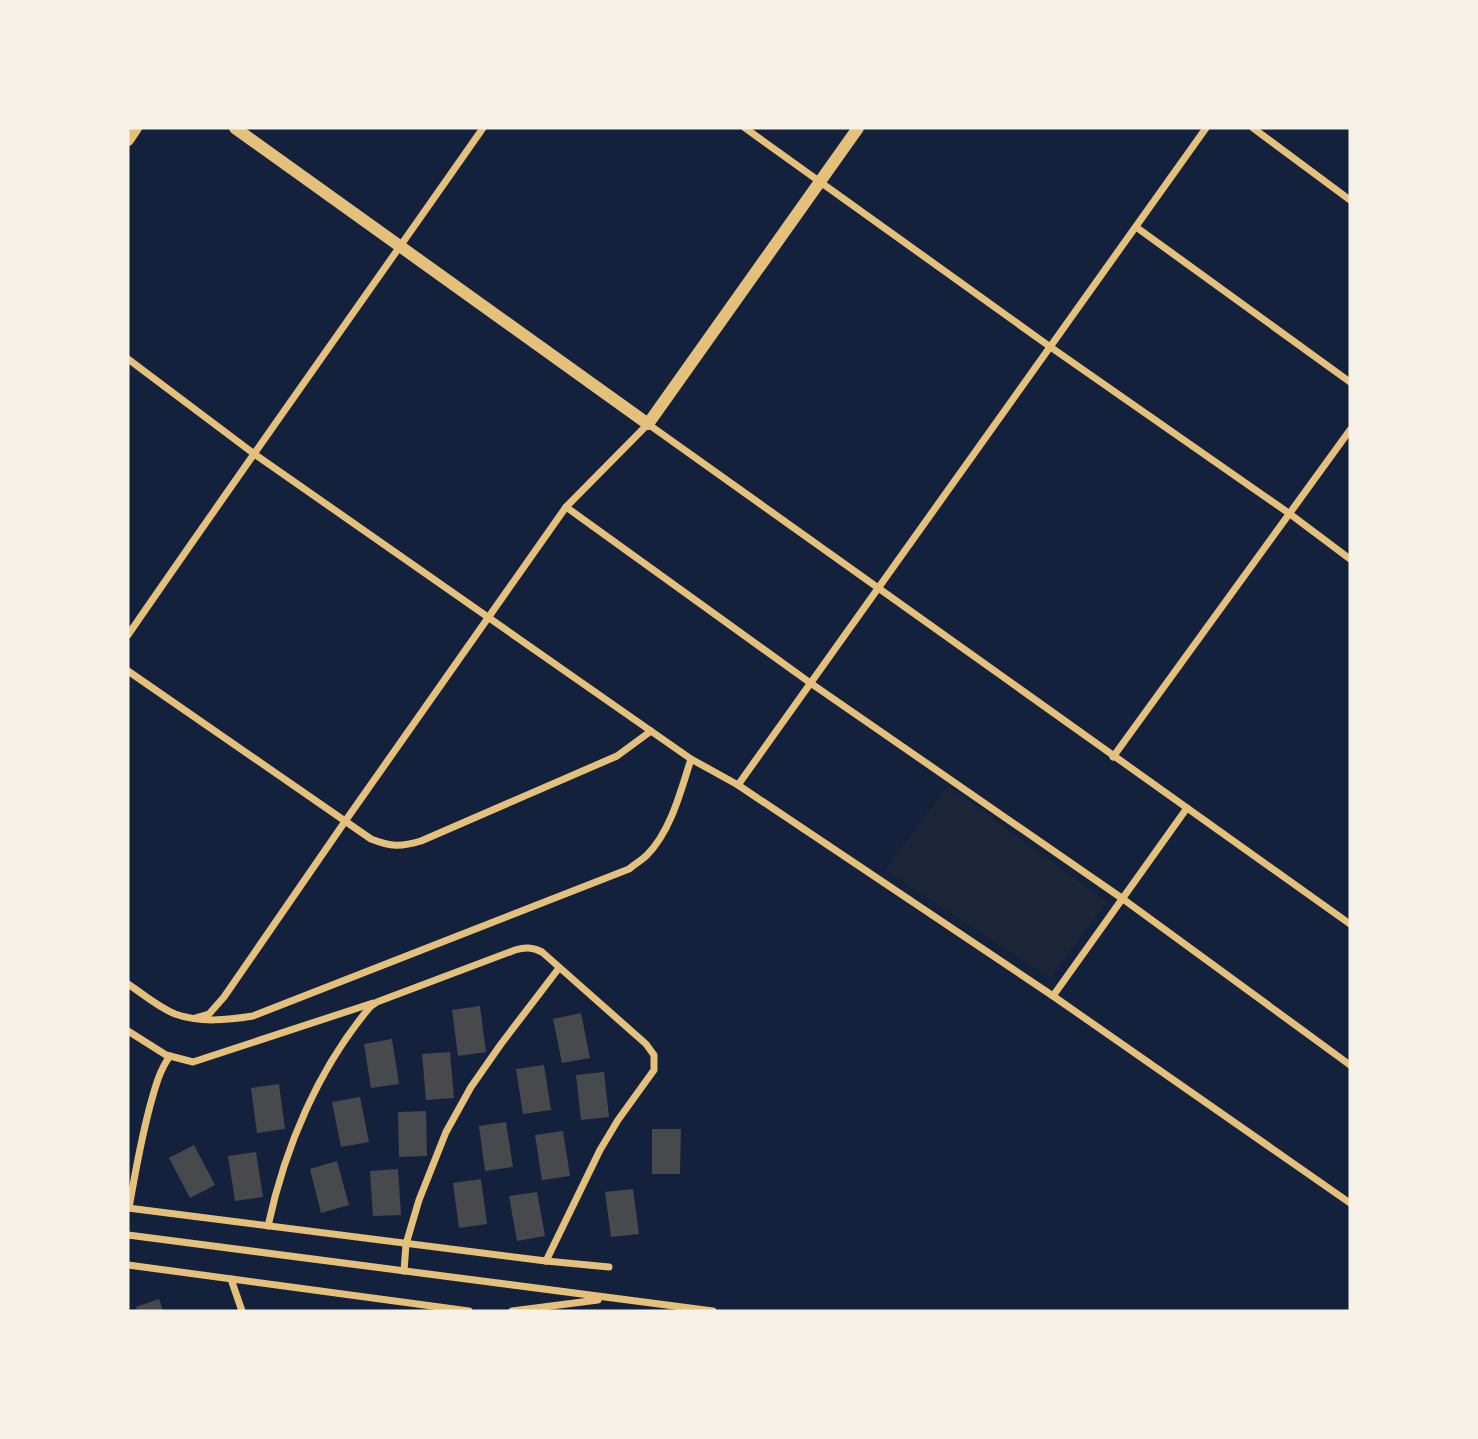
<svg xmlns="http://www.w3.org/2000/svg" width="1478" height="1439" font-family="'Noto Sans',sans-serif">
	<style>
		.green { fill: #1d2539 }
		.building { fill: #48494c }
		.lines { fill: none; stroke-linecap: round; stroke-linejoin: round }
		.minor { stroke: #e5c07b; stroke-width: 7 }
		.secondary { stroke: #e5c07b; stroke-width: 12 }
	</style>
	<rect width="100%" height="100%" fill="#14213d"/>
	<path class="green" d="M948,786l159,116 -58,76 -164,-108z"/>
	<g class="building">
		<path d="M480,1006l6,46 -28,4 -6,-46z"/>
		<path d="M581,1013l9,45 -28,5 -9,-44z"/>
		<path d="M392,1039l7,45 -28,4 -7,-44z"/>
		<path d="M450,1052l4,46 -28,2 -4,-46z"/>
		<path d="M544,1065l7,45 -28,4 -7,-45z"/>
		<path d="M604,1072l5,45 -28,3 -5,-45z"/>
		<path d="M279,1084l6,45 -28,4 -6,-45z"/>
		<path d="M360,1097l9,45 -28,5 -9,-45z"/>
		<path d="M426,1111l1,45 -28,1 -1,-45z"/>
		<path d="M506,1122l7,45 -28,4 -6,-45z"/>
		<path d="M652,1129h29l-1,45h-28z"/>
		<path d="M563,1131l7,45 -28,4 -7,-45z"/>
		<path d="M194,1145l21,40 -25,13 -21,-40z"/>
		<path d="M256,1152l7,45 -28,4 -7,-45z"/>
		<path d="M337,1161l12,44 -28,8 -11,-44z"/>
		<path d="M398,1169l3,46 -28,1 -3,-45z"/>
		<path d="M481,1179l6,45 -28,4 -6,-45z"/>
		<path d="M633,1189l6,45 -28,3 -6,-45z"/>
		<path d="M537,1192l8,44 -28,5 -8,-45z"/>
		<path d="M159,1299l4,12h-26l-1,-4z"/>
	</g>
	<g class="lines">
		<g class="minor">
			<path d="M745,128l304,218 241,168 60,45"/>
			<path d="M1253,128l97,72"/>
			<path d="M1136,227l214,155"/>
			<path d="M128,359l125,94 438,306 47,26 315,211 297,207"/>
			<path d="M566,507l243,175 314,217 227,166"/>
			<path d="M128,635c117,-170 237,-338 355,-507"/>
			<path d="M128,671l243,168c20,8 30,8 50,2l196,-85 34,-25"/>
			<path d="M1113,757l237,-327"/>
			<path d="M738,785l468,-657"/>
			<path d="M128,984c15,10 30,23 47,30 25,9 53,6 78,2l376,-147c6,-5 13,-9 18,-14 24,-24 34,-65 44,-96"/>
			<path d="M1053,996l134,-188"/>
			<path d="M195,1018l14,-4 15,-17 122,-177 220,-313 82,-83 702,500"/>
			<path d="M128,1031l38,24 27,7 180,-59"/>
			<path d="M128,1208l418,53 63,6"/>
			<path d="M129,1208c6,-35 12,-68 21,-102 5,-18 9,-35 20,-50"/>
			<path d="M268,1226c17,-79 50,-157 102,-219l7,-5 138,-52c10,-3 17,-3 27,2l104,92 8,11v15l-36,50 -18,30 -54,111"/>
			<path d="M128,1235l585,76"/>
			<path d="M128,1265l341,46"/>
			<path d="M404,1271l2,-27 13,-44 27,-68 25,-45 30,-43 58,-76"/>
			<path d="M231,1279l11,32"/>
			<path d="M512,1311l86,-11"/>
		</g>
		<g class="secondary">
			<path d="M235,128l413,296 210,-296"/>
			<path d="M128,140l8,-12"/>
		</g>
	</g>
	<rect width="1478" height="1439" fill="none" stroke="#f6f1e7" stroke-width="259"/>
</svg>
